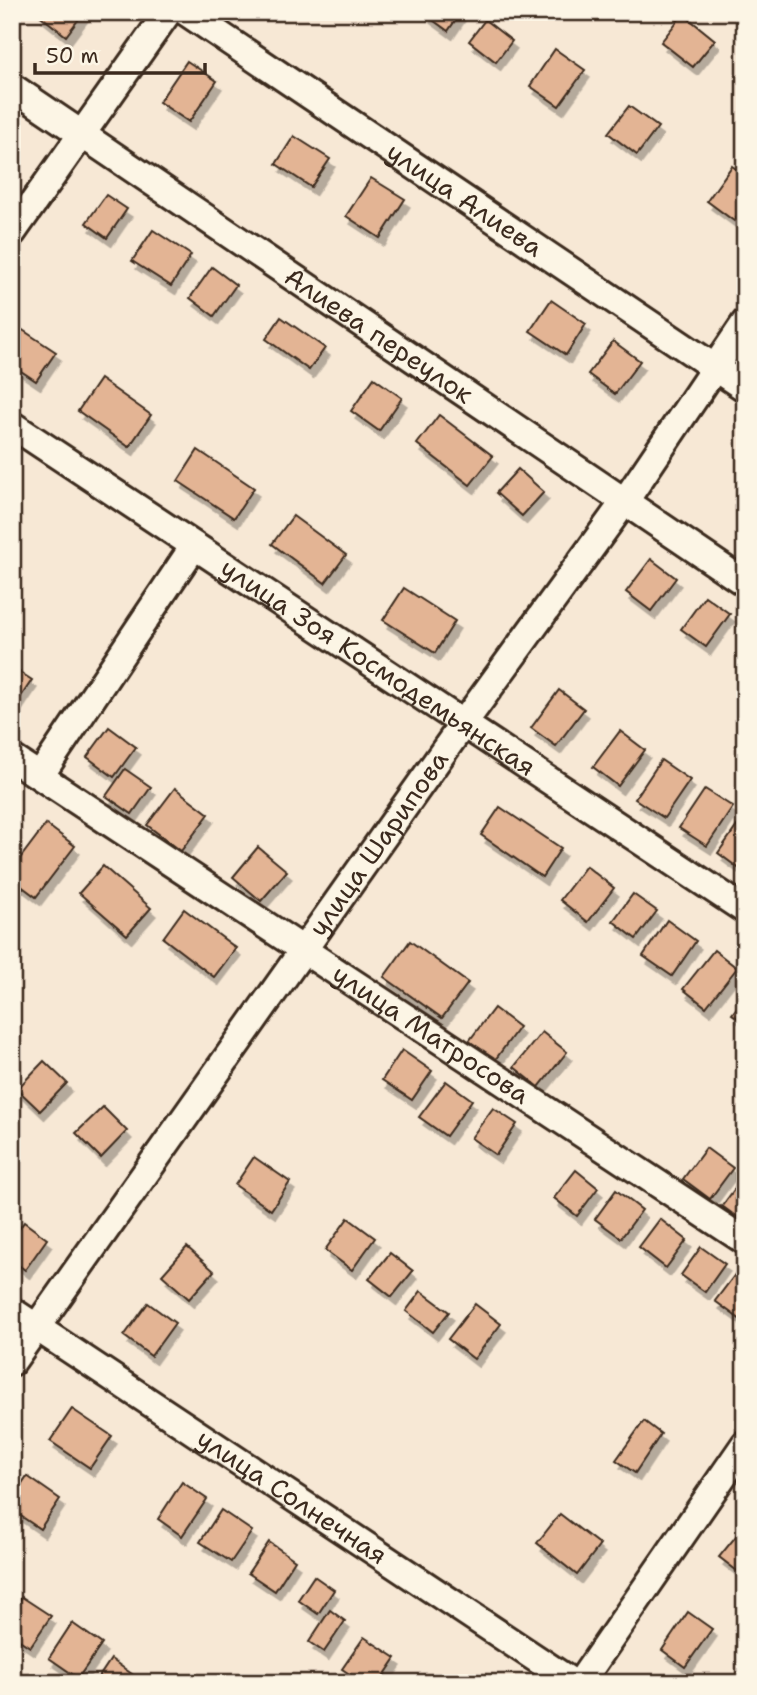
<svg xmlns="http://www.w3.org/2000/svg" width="757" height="1695" font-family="'Shantell Sans',sans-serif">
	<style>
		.building { fill: #e3b494; stroke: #3b2a1e; stroke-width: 2; filter: url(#shadow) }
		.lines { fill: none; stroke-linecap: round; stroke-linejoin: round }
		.minor-casing { stroke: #3b2a1e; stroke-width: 32 }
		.minor { stroke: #fcf5e5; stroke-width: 26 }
		.labels { text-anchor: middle; stroke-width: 5; stroke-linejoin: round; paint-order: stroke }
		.street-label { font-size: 26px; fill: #3b2a1e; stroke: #fcf5e5 }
	</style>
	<defs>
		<filter id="shadow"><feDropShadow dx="4.5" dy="8" stdDeviation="0" flood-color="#0004"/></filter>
	</defs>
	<rect width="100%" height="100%" fill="#f7e8d5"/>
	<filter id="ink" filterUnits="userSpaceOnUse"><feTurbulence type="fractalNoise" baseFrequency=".0143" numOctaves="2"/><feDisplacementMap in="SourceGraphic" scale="14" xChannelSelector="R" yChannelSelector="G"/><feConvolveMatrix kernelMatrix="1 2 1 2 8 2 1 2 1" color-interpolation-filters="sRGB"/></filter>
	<g filter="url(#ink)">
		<g class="building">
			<path d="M40,12h44l-18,24 -28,-22z"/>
			<path d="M427,12h34l-13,19 -22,-16z"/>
			<path d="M683,14l32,26 -22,27 -32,-25z"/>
			<path d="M485,20l27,21 -16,21 -27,-21z"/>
			<path d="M555,49l30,21 -26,36 -29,-20z"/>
			<path d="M187,61l30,20 -28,41 -30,-20z"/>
			<path d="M629,106l29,21 -21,28 -29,-22z"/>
			<path d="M294,136l36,23 -19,28 -35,-23z"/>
			<path d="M732,166l13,9v30l-11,16 -27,-20z"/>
			<path d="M371,178l34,21 -25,39 -34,-22z"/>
			<path d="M106,195l21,14 -20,29 -21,-15z"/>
			<path d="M153,230l38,25 -20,31 -39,-25z"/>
			<path d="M212,267l24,18 -22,31 -24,-18z"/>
			<path d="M551,300l35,24 -20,31 -36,-24z"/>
			<path d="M281,317l44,31 -16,22 -43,-31z"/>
			<path d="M12,323l44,29 -20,29 -24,-16z"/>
			<path d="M613,341l27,20 -25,33 -27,-20z"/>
			<path d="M374,378l28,20 -23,33 -28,-20z"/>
			<path d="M100,379l51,36 -22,32 -51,-36z"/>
			<path d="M439,415l54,41 -23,29 -53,-41z"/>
			<path d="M198,450l56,38 -20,30 -56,-37z"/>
			<path d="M518,469l26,23 -22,24 -26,-23z"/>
			<path d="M293,516l53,39 -21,28 -53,-39z"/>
			<path d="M651,559l25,19 -25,33 -25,-19z"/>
			<path d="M404,588l51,33 -20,32 -52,-33z"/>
			<path d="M705,596l25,18 -24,33 -25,-18z"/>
			<path d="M12,667l20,13 -20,30z"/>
			<path d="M559,690l25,19 -28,37 -25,-18z"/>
			<path d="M109,727l27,20 -22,30 -27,-20z"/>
			<path d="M620,731l25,19 -27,36 -25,-19z"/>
			<path d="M661,760l29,20 -26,38 -29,-19z"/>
			<path d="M125,769l26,18 -19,27 -26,-18z"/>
			<path d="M175,788l34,26 -28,37 -34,-26z"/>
			<path d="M705,789l28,18 -26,39 -28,-18z"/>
			<path d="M500,807l61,41 -19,29 -61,-42z"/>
			<path d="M46,824l29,22 -39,51 -24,-18v-10z"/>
			<path d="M737,826l8,6v41l-27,-20z"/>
			<path d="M258,847l29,24 -26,30 -28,-24z"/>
			<path d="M103,866l48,42 -24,27 -48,-42z"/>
			<path d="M586,866l28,22 -26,34 -28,-22z"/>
			<path d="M633,894l24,17 -21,28 -23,-18z"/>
			<path d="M184,909l52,39 -22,29 -51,-39z"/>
			<path d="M667,920l29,21 -24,35 -29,-20z"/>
			<path d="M410,941l58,42 -26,35 -58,-41z"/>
			<path d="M714,950l23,18 -31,39 -23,-18z"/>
			<path d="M745,997v26l-13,-9z"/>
			<path d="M494,1008l25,19 -24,33 -26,-19z"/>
			<path d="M542,1032l25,20 -28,35 -25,-20z"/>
			<path d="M402,1050l30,21 -20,29 -30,-20z"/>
			<path d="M44,1061l23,22 -27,28 -23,-22z"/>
			<path d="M446,1081l26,19 -26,36 -27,-19z"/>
			<path d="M103,1107l24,24 -26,27 -25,-25z"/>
			<path d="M493,1108l24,16 -21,31 -25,-17z"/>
			<path d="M706,1148l27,20 -23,31 -27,-20z"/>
			<path d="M254,1157l36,25 -19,28 -36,-25z"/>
			<path d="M576,1170l22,18 -21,28 -23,-18z"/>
			<path d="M745,1175v48l-23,-17z"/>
			<path d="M616,1190l26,20 -21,28 -26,-19z"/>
			<path d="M348,1218l27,20 -23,32 -27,-20z"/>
			<path d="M660,1219l27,21 -21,28 -27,-21z"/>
			<path d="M24,1222l23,17 -22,31 -13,-10v-21z"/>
			<path d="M187,1247l27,24 -25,28 -27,-24z"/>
			<path d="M701,1247l24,17 -20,28 -24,-17z"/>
			<path d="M390,1253l23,18 -21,26 -23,-18z"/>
			<path d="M737,1272l8,6v45l-30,-22z"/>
			<path d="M421,1291l28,21 -16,20 -27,-21z"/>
			<path d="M148,1303l27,20 -24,33 -27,-20z"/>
			<path d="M475,1304l26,20 -27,35 -26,-20z"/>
			<path d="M72,1409l40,27 -22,32 -40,-27z"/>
			<path d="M644,1421l17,13 -26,39 -19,-13z"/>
			<path d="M27,1476l33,23 -20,30 -28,-19v-12z"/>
			<path d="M182,1482l25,17 -25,37 -24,-17z"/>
			<path d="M221,1510l31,21 -21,31 -31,-20z"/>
			<path d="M560,1514l40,31 -23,30 -40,-32z"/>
			<path d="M745,1525v52l-26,-20z"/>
			<path d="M269,1542l26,18 -20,31 -27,-18z"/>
			<path d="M314,1576l20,14 -16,24 -20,-14z"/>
			<path d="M22,1597l29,19 -21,31 -18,-12v-24z"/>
			<path d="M330,1610l15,11 -21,31 -15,-10z"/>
			<path d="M688,1612l24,17 -27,38 -23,-17z"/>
			<path d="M72,1623l30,21 -24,34 -29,-20z"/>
			<path d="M364,1637l32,21 -17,25h-16l-21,-14z"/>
			<path d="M111,1659l25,18 -4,6h-37z"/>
		</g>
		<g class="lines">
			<g class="minor-casing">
				<g id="minor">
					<path id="s1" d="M186,12l559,376"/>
					<path id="s2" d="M12,87l733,496"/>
					<path d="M12,233l156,-221"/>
					<path id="s3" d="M12,425l733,485"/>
					<path id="s4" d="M12,758l733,483"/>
					<path d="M40,776l154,-230"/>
					<path id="s5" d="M12,1311l561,372"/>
					<path id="s6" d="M12,1362l451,-638 162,-223 120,-178"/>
					<path d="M580,1683l165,-239"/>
				</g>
			</g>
			<use href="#minor" class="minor"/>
		</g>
	</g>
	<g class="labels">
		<g class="street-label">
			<text dy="9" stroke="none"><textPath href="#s1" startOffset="336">улица Алиева</textPath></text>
			<text dy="9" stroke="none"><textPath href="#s2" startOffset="443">Алиева переулок</textPath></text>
			<text dy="9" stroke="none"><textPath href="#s3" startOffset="439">улица Зоя Космодемьянская</textPath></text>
			<text dy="9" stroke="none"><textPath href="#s6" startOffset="635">улица Шарипова</textPath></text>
			<text dy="9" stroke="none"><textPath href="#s4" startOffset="502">улица Матросова</textPath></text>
			<text dy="9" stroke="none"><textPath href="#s5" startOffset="336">улица Солнечная</textPath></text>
		</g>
	</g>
	<rect width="757" height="1695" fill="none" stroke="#fcf5e5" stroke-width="42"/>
	<rect x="21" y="21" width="715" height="1653" fill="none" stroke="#3b2a1e" stroke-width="2.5" filter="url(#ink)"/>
	<path d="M35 63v10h170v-10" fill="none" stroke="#3b2a1e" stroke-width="3.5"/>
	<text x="46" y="63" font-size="21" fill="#3b2a1e" stroke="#fcf5e5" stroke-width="5" paint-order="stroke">50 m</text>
</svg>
